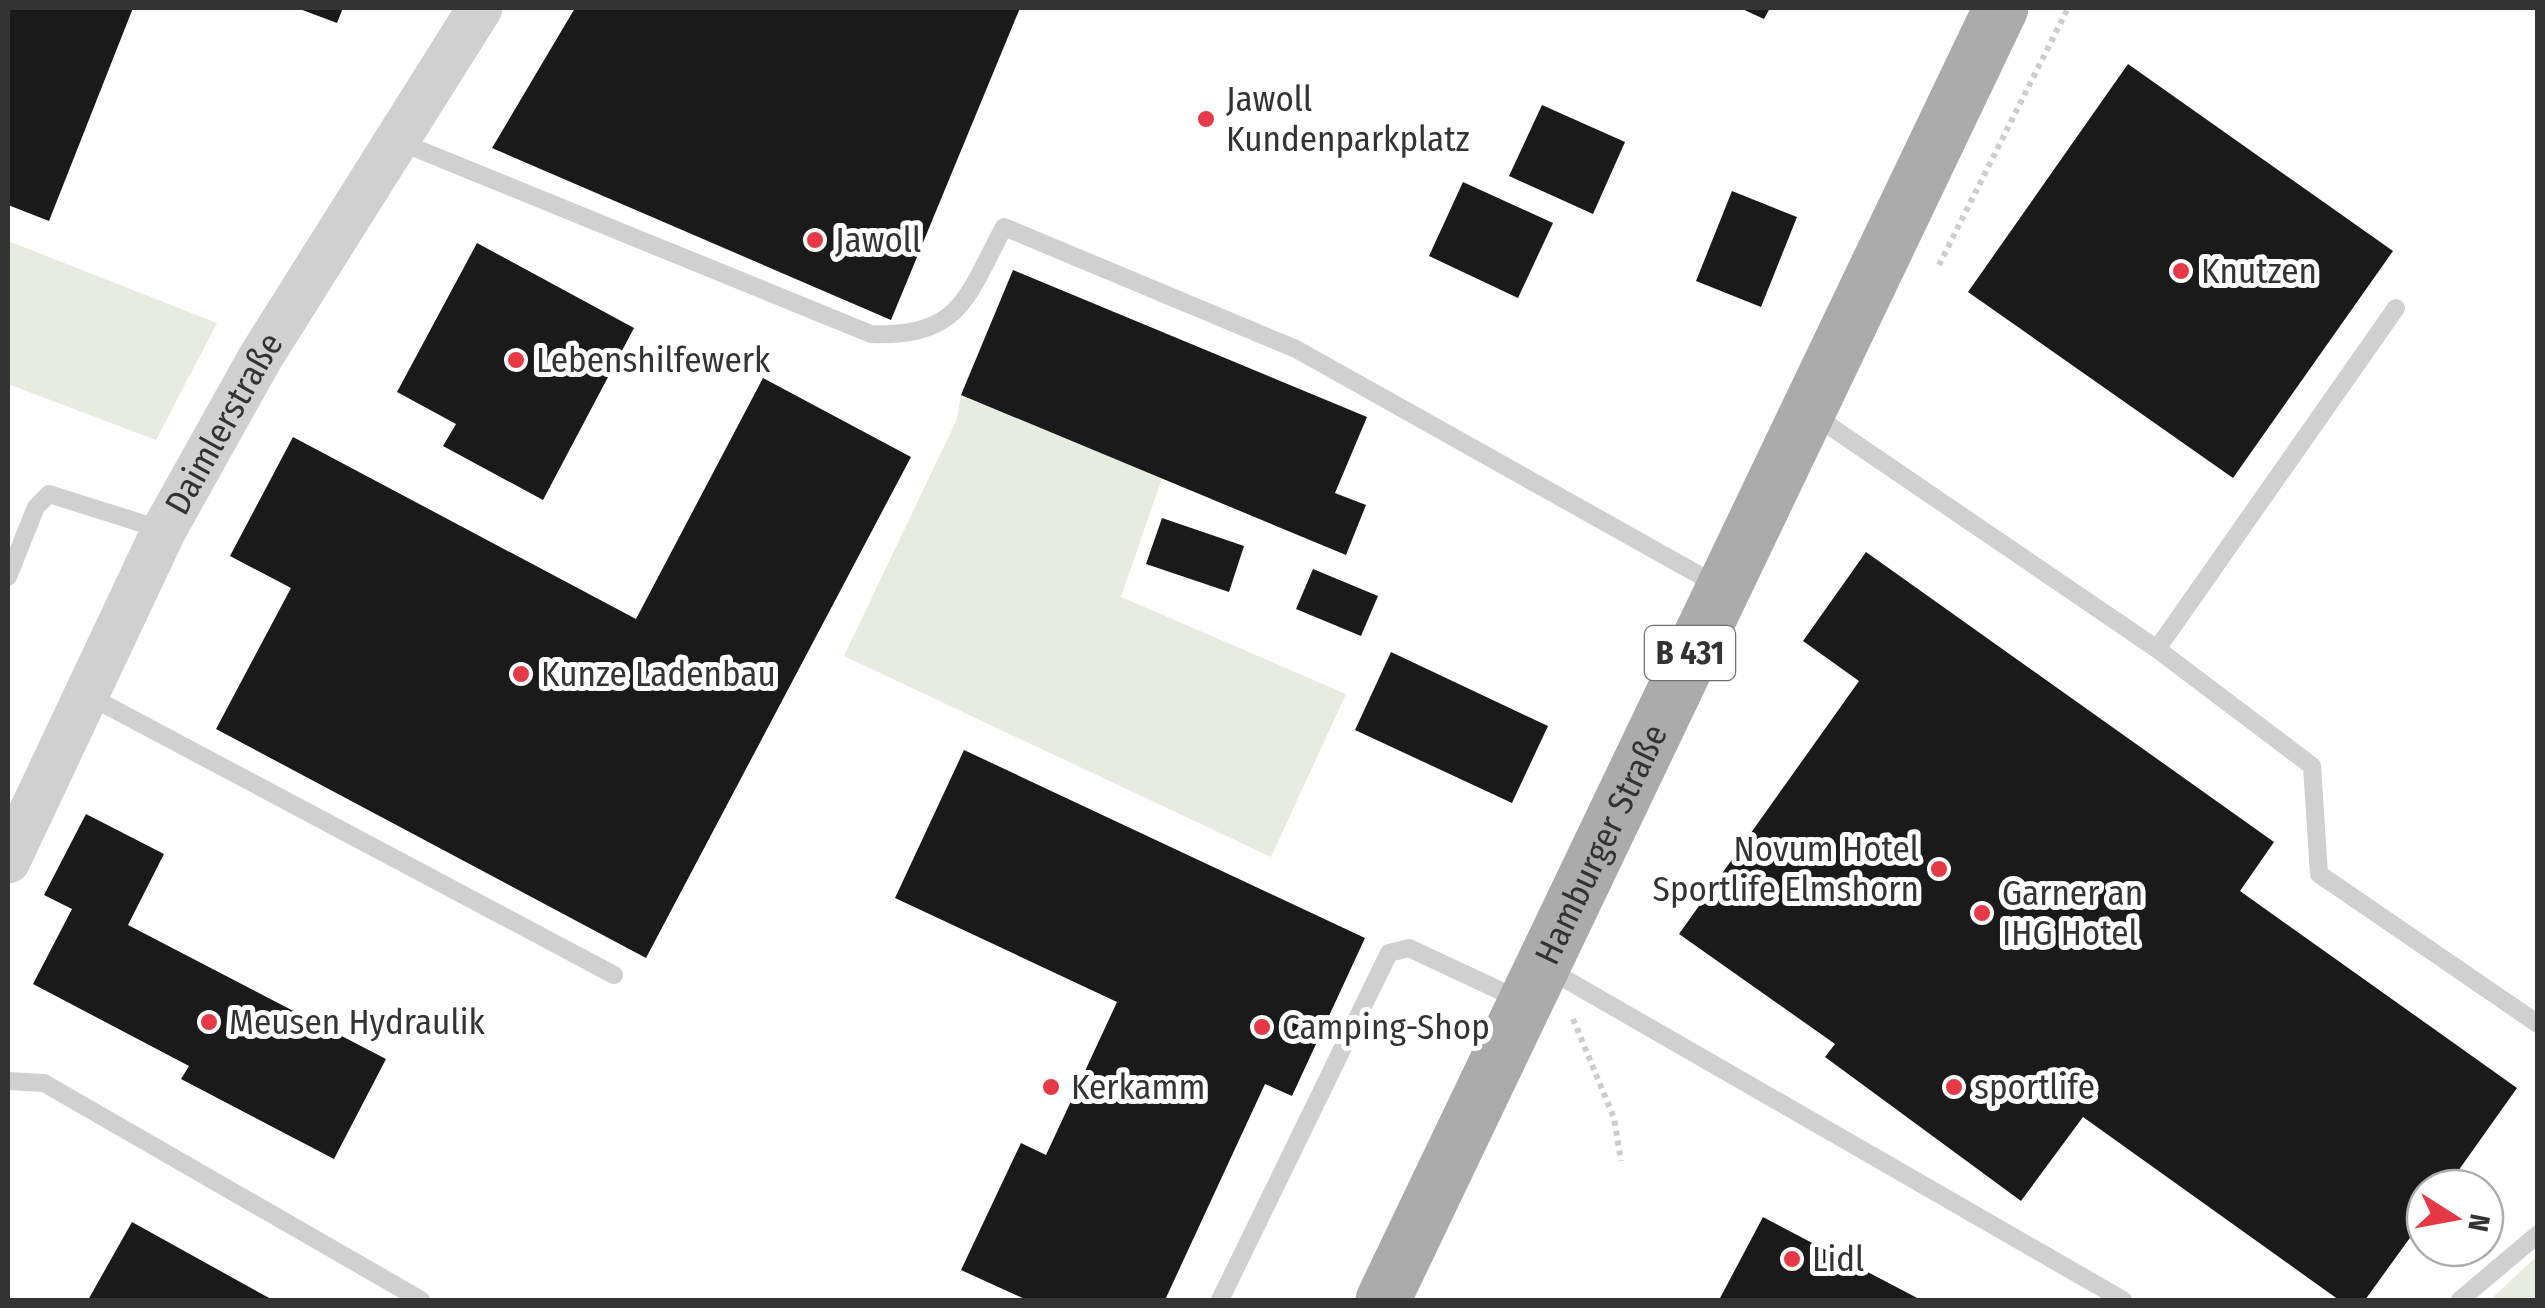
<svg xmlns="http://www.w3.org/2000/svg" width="2545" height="1308" font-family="'Fira Sans Condensed',sans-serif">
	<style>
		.green { fill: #e6ecdf }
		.building { fill: #1a1a1a }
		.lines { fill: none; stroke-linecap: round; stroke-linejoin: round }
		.path { stroke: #cdcdcd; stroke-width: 6; stroke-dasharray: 5 5; stroke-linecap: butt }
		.service { stroke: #d0d0d0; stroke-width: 18 }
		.tertiary { stroke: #d0d0d0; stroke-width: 45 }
		.primary { stroke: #ababab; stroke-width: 55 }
		.poi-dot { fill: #e63946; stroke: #fff; stroke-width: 4 }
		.labels { text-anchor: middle; stroke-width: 10; stroke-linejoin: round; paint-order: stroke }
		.shield { fill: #fff; stroke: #707070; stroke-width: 2.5 }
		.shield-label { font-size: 32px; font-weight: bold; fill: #333 }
		.poi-label { font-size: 35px; fill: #333; stroke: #fff; text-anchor: start }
		.street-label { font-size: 35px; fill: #333; stroke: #fff }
	</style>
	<rect width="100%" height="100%" fill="#fff"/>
	<g class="green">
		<path d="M8,241l209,82 -61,117 -148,-56z"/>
		<path d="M961,395l201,83 -41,119 225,97 -75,163 -427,-201 113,-237z"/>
		<path d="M2537,1256v44h-47z"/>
	</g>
	<g class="building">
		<path d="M8,8h125l-84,213 -41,-16z"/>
		<path d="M297,8h46l-6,15z"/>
		<path d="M575,8h445l-129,312 -399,-172z"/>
		<path d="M1740,8h30l-6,11z"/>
		<path d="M2128,64l265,187 -160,227 -265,-186z"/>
		<path d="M1542,105l83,37 -32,72 -84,-38z"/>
		<path d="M1463,182l90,41 -35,75 -89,-42z"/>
		<path d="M1732,191l65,26 -36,90 -65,-26z"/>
		<path d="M477,243l157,85 -91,172 -100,-54 13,-22 -59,-32z"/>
		<path d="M1013,270l354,147 -32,76 31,12 -20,50 -385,-160z"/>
		<path d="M763,378l148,79 -265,501 -430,-229 75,-141 -61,-32 63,-119 343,182z"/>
		<path d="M1162,518l82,28 -15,46 -83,-28z"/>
		<path d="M1866,552l408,290 -34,49 277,197 -71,100h-21v29l-60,83h-26l-256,-183 -62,84 -196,-144 10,-13 -156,-110 180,-253 -56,-40z"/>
		<path d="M1313,569l65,27 -17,40 -65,-27z"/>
		<path d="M1391,652l157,74 -36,77 -157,-73z"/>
		<path d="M964,750l401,188 -73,158 -27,-12 -100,216h-138l-66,-30 60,-127 25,12 71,-153 -222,-104z"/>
		<path d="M86,814l78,40 -36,71 258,134 -52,100 -153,-80 8,-13 -156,-82 39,-75 -28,-14z"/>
		<path d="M1763,1217l158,83h-202z"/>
		<path d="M132,1222l128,71 13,7h-185z"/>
	</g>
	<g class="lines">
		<g class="path">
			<path d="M1939,265l129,-257"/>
			<path d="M1573,1019l41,99 7,43"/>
		</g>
		<g class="service">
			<path d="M398,141l473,193c90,3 95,-36 133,-107l292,122 421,236"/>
			<path d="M1812,414l345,235 155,117 7,108 219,150"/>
			<path d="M8,577l28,-70 13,-13 114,36"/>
			<path d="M2157,649l239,-341"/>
			<path d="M89,696l525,279"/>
			<path d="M1546,968l577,332"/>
			<path d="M8,1081l36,2 377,217"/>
			<path d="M1220,1300l169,-347 20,-5 111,52"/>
			<path d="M2460,1300l78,-66"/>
		</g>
		<path class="tertiary" id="s1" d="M8,861l156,-331 96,-172 220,-350"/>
		<path class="primary" id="s2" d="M1383,1300l618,-1292"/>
	</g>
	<g class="poi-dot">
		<circle cx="1206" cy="119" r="10"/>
		<circle cx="815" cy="240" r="10"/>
		<circle cx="2181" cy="271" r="10"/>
		<circle cx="516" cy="360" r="10"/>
		<circle cx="521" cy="674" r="10"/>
		<circle cx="1939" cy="869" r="10"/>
		<circle cx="1982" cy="913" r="10"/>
		<circle cx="209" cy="1022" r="10"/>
		<circle cx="1262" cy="1027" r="10"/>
		<circle cx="1051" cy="1087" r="10"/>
		<circle cx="1954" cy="1087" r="10"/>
		<circle cx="1792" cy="1259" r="10"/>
	</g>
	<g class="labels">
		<rect class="shield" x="1645" y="626" width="90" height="54" rx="8"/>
		<g class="shield-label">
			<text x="1690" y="664">B 431</text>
		</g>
		<g class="poi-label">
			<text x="1226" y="111">Jawoll<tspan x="1226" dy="40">Kundenparkplatz</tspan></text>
			<text x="835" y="252">Jawoll</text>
			<text x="2201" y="283">Knutzen</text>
			<text x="536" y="372">Lebenshilfewerk</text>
			<text x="541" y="686">Kunze Ladenbau</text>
			<text x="1919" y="861" text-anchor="end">Novum Hotel<tspan x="1919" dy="40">Sportlife Elmshorn</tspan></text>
			<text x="2002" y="905">Garner an<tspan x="2002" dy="40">IHG Hotel</tspan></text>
			<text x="229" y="1034">Meusen Hydraulik</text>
			<text x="1282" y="1039">Camping-Shop</text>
			<text x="1071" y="1099">Kerkamm</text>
			<text x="1974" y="1099">sportlife</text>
			<text x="1812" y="1271">Lidl</text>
		</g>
		<g class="street-label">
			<text dy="12" stroke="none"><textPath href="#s1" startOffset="488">Daimlerstraße</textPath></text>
			<text dy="12" stroke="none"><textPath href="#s2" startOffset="505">Hamburger Straße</textPath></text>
		</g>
	</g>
	<rect width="2545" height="1308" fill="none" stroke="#333333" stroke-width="20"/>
	<g transform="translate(2455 1218) rotate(101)"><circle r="48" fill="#ffffff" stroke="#adadad" stroke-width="2.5"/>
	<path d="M0-8L18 38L0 25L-18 38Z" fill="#e63946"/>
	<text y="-15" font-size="28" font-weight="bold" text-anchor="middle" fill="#333333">N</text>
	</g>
</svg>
